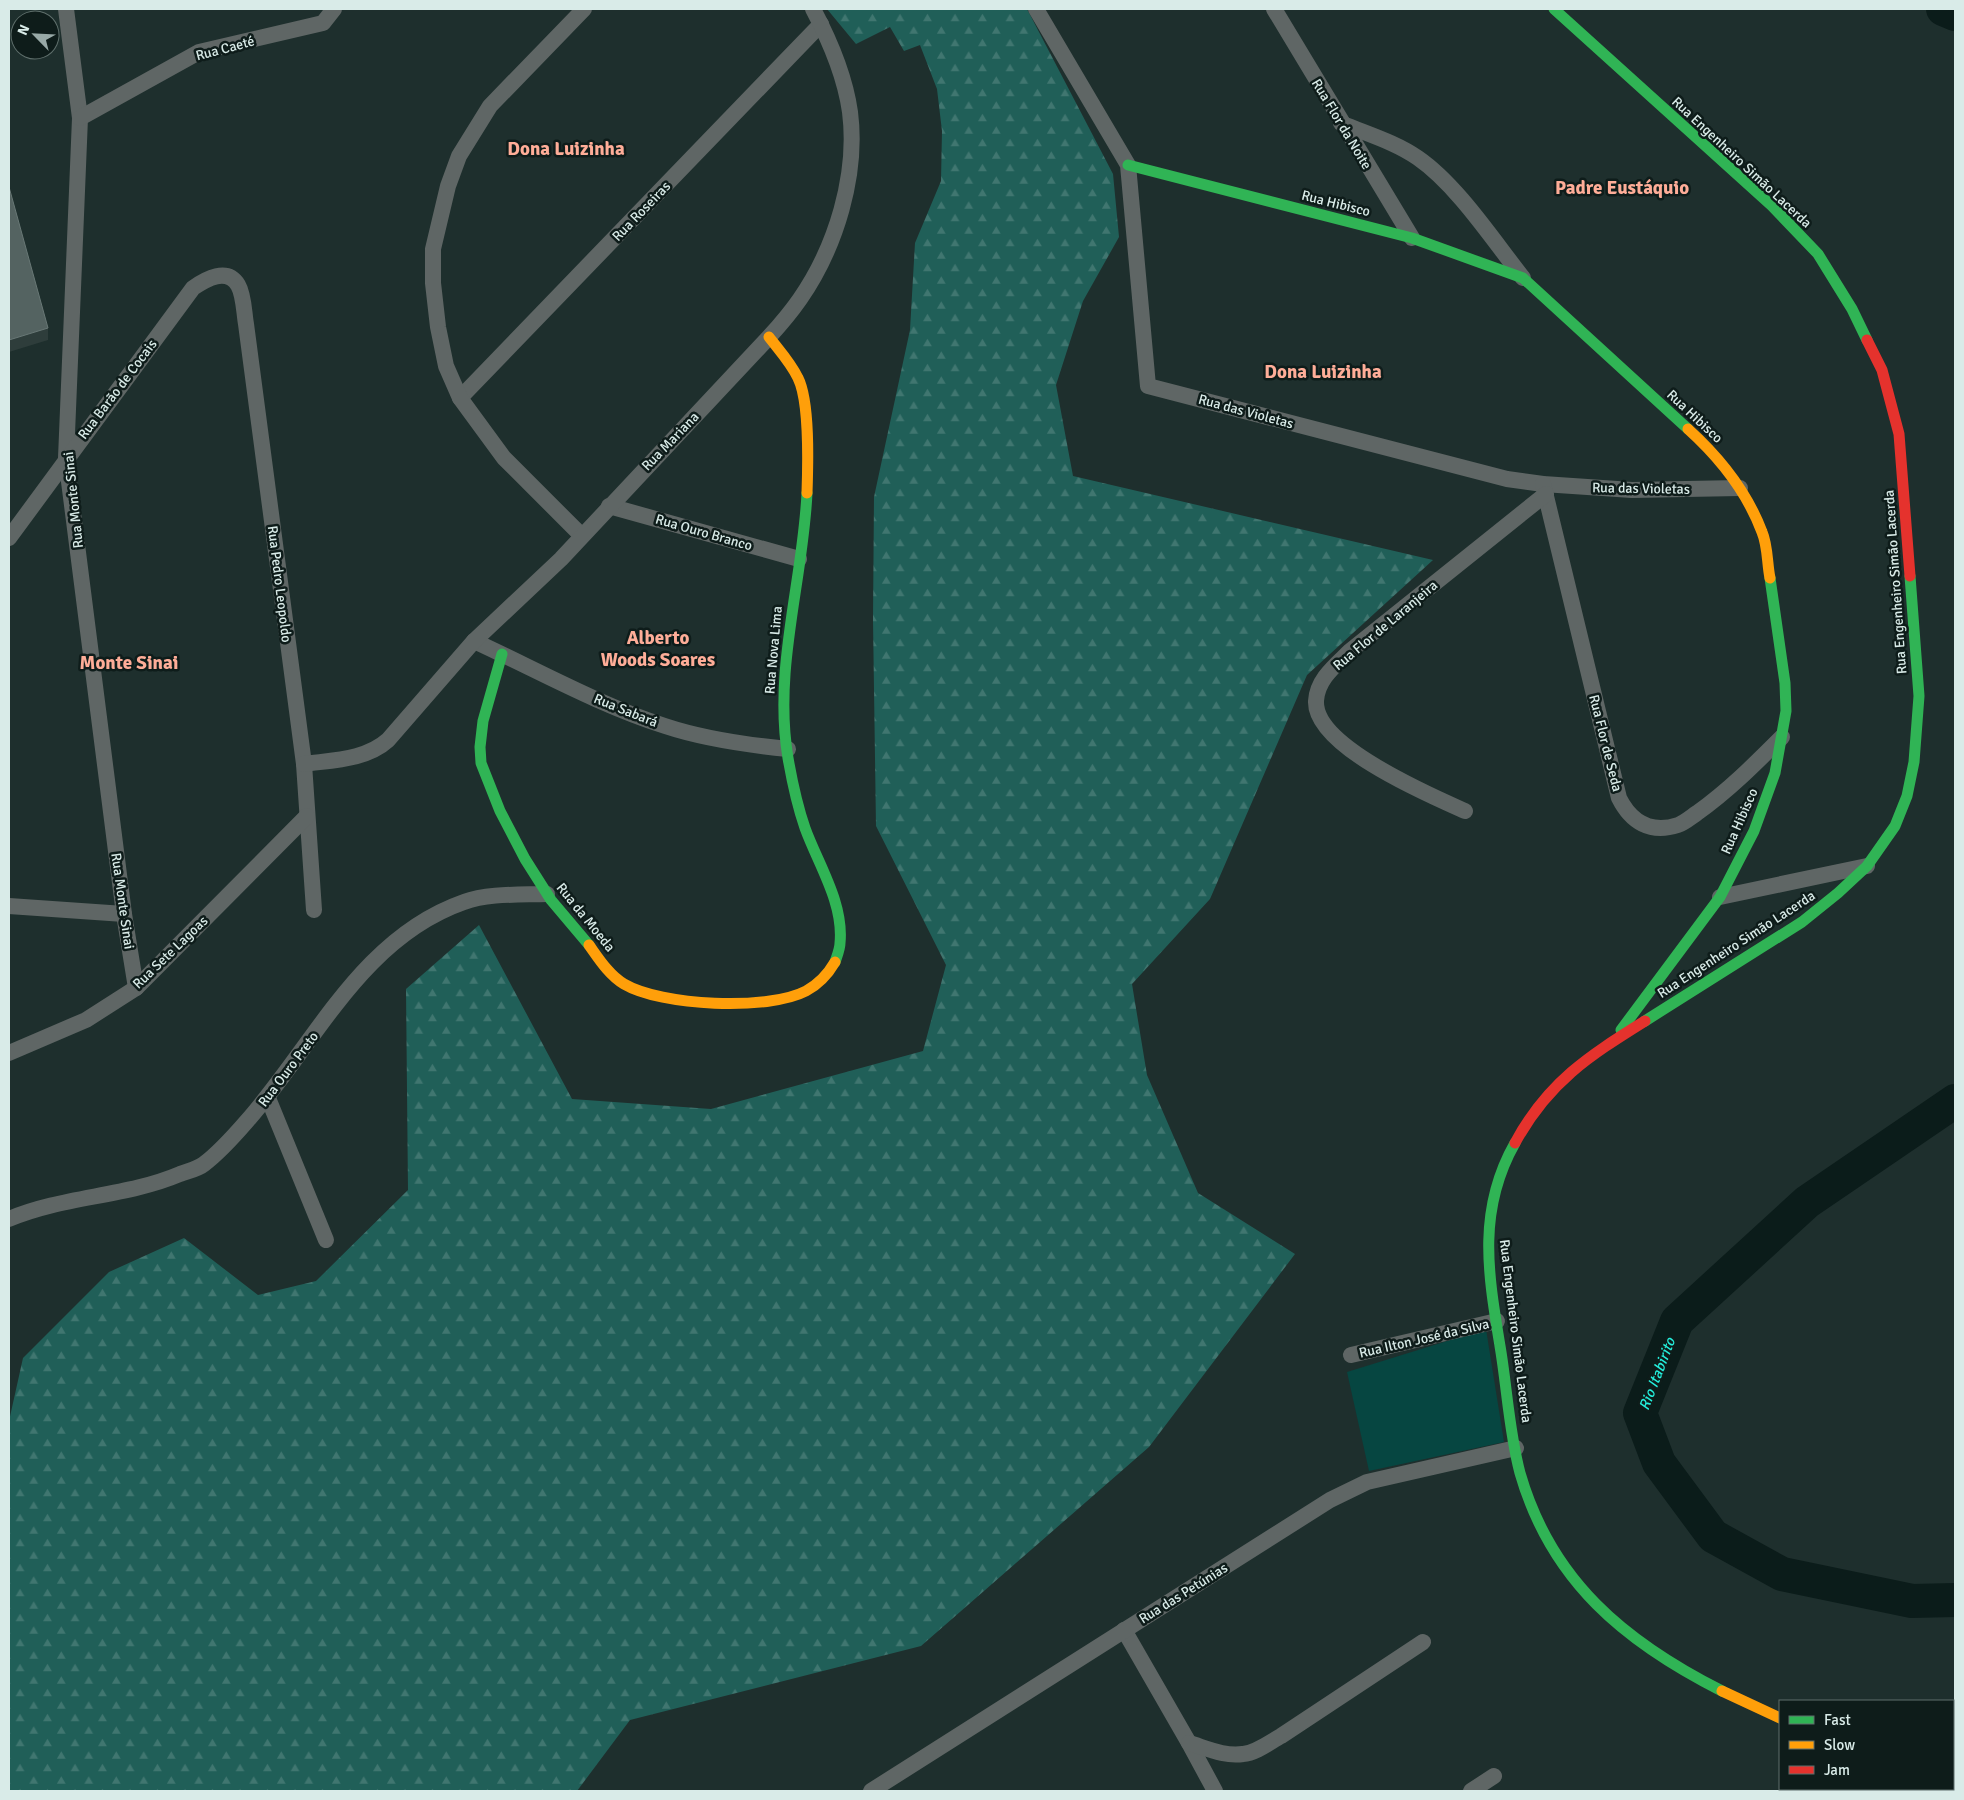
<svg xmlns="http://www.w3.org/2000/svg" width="1964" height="1800" font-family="Signika,sans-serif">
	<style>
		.forest { fill: url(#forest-firs) }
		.park { fill: #064641 }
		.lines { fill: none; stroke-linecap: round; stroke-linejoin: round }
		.river { stroke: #0b1c1a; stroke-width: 34 }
		.street { stroke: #5f6665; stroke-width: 16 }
		.fast { stroke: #30b455; stroke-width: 11 }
		.slow { stroke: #ff9f0a; stroke-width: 11 }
		.jam { stroke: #e5322d; stroke-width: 11 }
		.shaded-wall { fill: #2e3d3b }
		.building { fill: #546361; stroke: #697876 }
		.labels { text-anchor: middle; stroke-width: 5; stroke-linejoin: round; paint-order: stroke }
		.street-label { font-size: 14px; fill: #d9ebe8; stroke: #0e1c1a }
		.water-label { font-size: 15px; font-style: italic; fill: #24eedc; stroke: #0e1c1a }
		.district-label { font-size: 19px; font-weight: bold; fill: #fead98; stroke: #0e1c1a }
	</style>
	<defs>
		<pattern id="forest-firs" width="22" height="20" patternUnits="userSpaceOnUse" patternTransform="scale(1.25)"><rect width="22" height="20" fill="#205f58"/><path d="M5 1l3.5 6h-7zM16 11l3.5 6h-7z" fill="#407670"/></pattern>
	</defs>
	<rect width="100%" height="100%" fill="#1e2f2d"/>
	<path class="forest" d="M827,9h200l86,165 6,63 -36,64 -27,84 17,91 360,84 -126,115 -97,224 -78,85 15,91 51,118 97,61 -146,193 -228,199 -291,74 -53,71h-568v-370l14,-63 86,-86 75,-34 74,57 58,-14 92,-91 -2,-201 73,-64 93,174 139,10 212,-58 23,-86 -70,-139 -3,-206 1,-123 36,-167 5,-87 26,-62 1,-50 -5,-42 -17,-44 -16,6 -14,-24 -34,17z"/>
	<path class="park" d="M1486,1329l18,113 -135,29 -22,-99z"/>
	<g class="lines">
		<g class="river">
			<path d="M1943,9l12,5"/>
			<path d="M1955,1101l-148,101 -130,119 -37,92 19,50 54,73 69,38 130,27 43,-1"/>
		</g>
		<g class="street">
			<path d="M66,9l14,109 -14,340 58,456 12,74"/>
			<path d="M1036,9l92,156 20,221 359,93 36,5 89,6 108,-2"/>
			<path d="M1274,9l138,229"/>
			<path d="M80,118l119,-66 124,-29 11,-14"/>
			<path d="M1341,123c26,11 54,19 77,35 39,27 75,82 105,120"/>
			<path d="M460,398l361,-374"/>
			<path d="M1543,484l76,314c12,24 31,36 59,27 6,-2 13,-8 19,-12 31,-22 58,-49 85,-76"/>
			<path d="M609,506l190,53"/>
			<path d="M581,535l-77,-77 -44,-60 -14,-32 -8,-39 -5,-44v-34l15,-63 11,-30 31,-50 94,-97"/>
			<path d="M9,538l184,-250c13,-9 34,-21 45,-3 6,10 6,28 8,39l58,440 10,146"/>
			<path d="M474,641c63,29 125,64 191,85 39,13 82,19 123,23"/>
			<path d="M304,764c28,-4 62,-4 84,-24l86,-99 87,-82 208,-222c11,-12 22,-25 31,-38 36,-52 58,-124 50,-187 -5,-36 -20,-71 -37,-103"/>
			<path d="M1465,811c-36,-16 -151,-65 -149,-110 1,-22 20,-36 34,-50l196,-157"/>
			<path d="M1720,897l147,-31"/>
			<path d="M9,906l115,8"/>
			<path d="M9,1053l77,-33 50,-32 171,-172"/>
			<path d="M268,1098l58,142"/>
			<path d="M9,1219c54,-23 117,-22 171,-45 8,-3 18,-5 24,-10 16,-12 30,-28 43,-43 68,-77 114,-183 217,-219 24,-9 57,-7 83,-8"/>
			<path d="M1351,1355l146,-34"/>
			<path d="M1124,1630l65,113 26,48"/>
			<path d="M1189,1743c17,5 36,14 54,11 13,-1 27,-12 38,-18l142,-94"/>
			<path d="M871,1791l459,-291 37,-18 149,-34"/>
			<path d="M1471,1791l23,-15"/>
		</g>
		<g class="fast">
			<path d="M1554,9l218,197 46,48 34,55 15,31"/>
			<path d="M1128,165l284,73 111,40 165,151"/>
			<path d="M807,493c-4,88 -34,176 -19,265 4,23 9,47 17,70 13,36 39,75 35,115 0,6 -3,13 -5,19"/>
			<path d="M502,654l-19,67 -3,26 1,16 19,48 25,48 26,41 38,45"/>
			<path d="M1645,1021l157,-99 36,-29 29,-27 28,-40 12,-30 7,-34 5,-66 -9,-120"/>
			<path d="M1621,1030l99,-133 34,-66 21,-58 11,-62 -1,-28 -15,-105"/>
			<path d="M1515,1143c-38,67 -27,130 -15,203 7,41 9,86 20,127 31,108 105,169 202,218"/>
			<path d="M1939,1789l6,2"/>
		</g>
		<g class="slow">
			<path d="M769,337c10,13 22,26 29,41 12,24 10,86 9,115"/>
			<path d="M1688,429c31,28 59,63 74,103 6,14 5,32 8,46"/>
			<path d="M589,945c10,14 20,30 35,39 37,22 144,27 182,7 13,-7 22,-17 29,-29"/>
			<path d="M1722,1691l58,27"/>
		</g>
		<g class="jam">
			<path d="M1867,340l15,30 17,64 11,142"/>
			<path d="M1515,1143c33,-61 74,-87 130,-122"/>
		</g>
	</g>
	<path class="shaded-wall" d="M48,328v12l-39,12v-12z"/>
	<path class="building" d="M9,187l39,141 -39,12z"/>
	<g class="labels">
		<g class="street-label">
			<text transform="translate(225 48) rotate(-15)" y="5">Rua Caeté</text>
			<text transform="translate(1342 124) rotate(59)" y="5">Rua Flor da Noite</text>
			<text transform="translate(1742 162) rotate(43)" y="5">Rua Engenheiro Simão Lacerda</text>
			<text transform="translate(1336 203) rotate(14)" y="5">Rua Hibisco</text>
			<text transform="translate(641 211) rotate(-46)" y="5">Rua Roseiras</text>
			<text transform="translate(117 389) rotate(-53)" y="5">Rua Barão de Cocais</text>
			<text transform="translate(1246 411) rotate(15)" y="5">Rua das Violetas</text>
			<text transform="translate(1695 416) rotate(43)" y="5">Rua Hibisco</text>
			<text transform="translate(670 441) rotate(-46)" y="5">Rua Mariana</text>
			<text transform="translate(1641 488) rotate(1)" y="5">Rua das Violetas</text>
			<text transform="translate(73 500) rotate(-96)" y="5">Rua Monte Sinai</text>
			<text transform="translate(704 532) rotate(16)" y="5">Rua Ouro Branco</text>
			<text transform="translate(1895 582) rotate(-94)" y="5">Rua Engenheiro Simão Lacerda</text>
			<text transform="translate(280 584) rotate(83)" y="5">Rua Pedro Leopoldo</text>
			<text transform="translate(1385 625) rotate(-40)" y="5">Rua Flor de Laranjeira</text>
			<text transform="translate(773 650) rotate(-85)" y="5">Rua Nova Lima</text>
			<text transform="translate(626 710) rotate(22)" y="5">Rua Sabará</text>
			<text transform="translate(1606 743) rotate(76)" y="5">Rua Flor de Seda</text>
			<text transform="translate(1739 821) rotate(-66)" y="5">Rua Hibisco</text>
			<text transform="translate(123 901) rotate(82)" y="5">Rua Monte Sinai</text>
			<text transform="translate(586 917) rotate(51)" y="5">Rua da Moeda</text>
			<text transform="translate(1736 944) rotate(-33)" y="5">Rua Engenheiro Simão Lacerda</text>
			<text transform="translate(170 952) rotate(-44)" y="5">Rua Sete Lagoas</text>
			<text transform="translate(288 1069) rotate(-53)" y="5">Rua Ouro Preto</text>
			<text transform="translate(1516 1331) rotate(83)" y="5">Rua Engenheiro Simão Lacerda</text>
			<text transform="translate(1424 1338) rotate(-13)" y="5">Rua Ilton José da Silva</text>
			<text transform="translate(1183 1593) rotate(-32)" y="5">Rua das Petúnias</text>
		</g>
		<g class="water-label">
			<text transform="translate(1657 1374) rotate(-69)" y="5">Rio Itabirito</text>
		</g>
		<g class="district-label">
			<text x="566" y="155">Dona Luizinha</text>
			<text x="1622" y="194">Padre Eustáquio</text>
			<text x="1323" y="378">Dona Luizinha</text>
			<text x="658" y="644">Alberto<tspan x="658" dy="22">Woods Soares</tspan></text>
			<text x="129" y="669">Monte Sinai</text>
		</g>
	</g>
	<rect width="1964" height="1800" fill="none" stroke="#d9ebe8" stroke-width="20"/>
	<rect x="1779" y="1700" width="175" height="90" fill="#0e1c1a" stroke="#5f6f6c"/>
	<rect x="1789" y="1716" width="25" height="8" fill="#30b455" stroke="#5f6f6c"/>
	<text x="1824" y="1725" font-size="15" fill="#d9ebe8">Fast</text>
	<rect x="1789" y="1741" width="25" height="8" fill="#ff9f0a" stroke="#5f6f6c"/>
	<text x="1824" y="1750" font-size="15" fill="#d9ebe8">Slow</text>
	<rect x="1789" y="1766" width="25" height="8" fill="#e5322d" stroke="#5f6f6c"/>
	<text x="1824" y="1775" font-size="15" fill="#d9ebe8">Jam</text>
	<g transform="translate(35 35) rotate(294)"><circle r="24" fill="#0e1c1a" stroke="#5f6f6c"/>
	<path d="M0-4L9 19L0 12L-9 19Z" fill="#98a9a7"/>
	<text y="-8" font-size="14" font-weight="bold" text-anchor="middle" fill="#d9ebe8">N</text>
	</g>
</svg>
